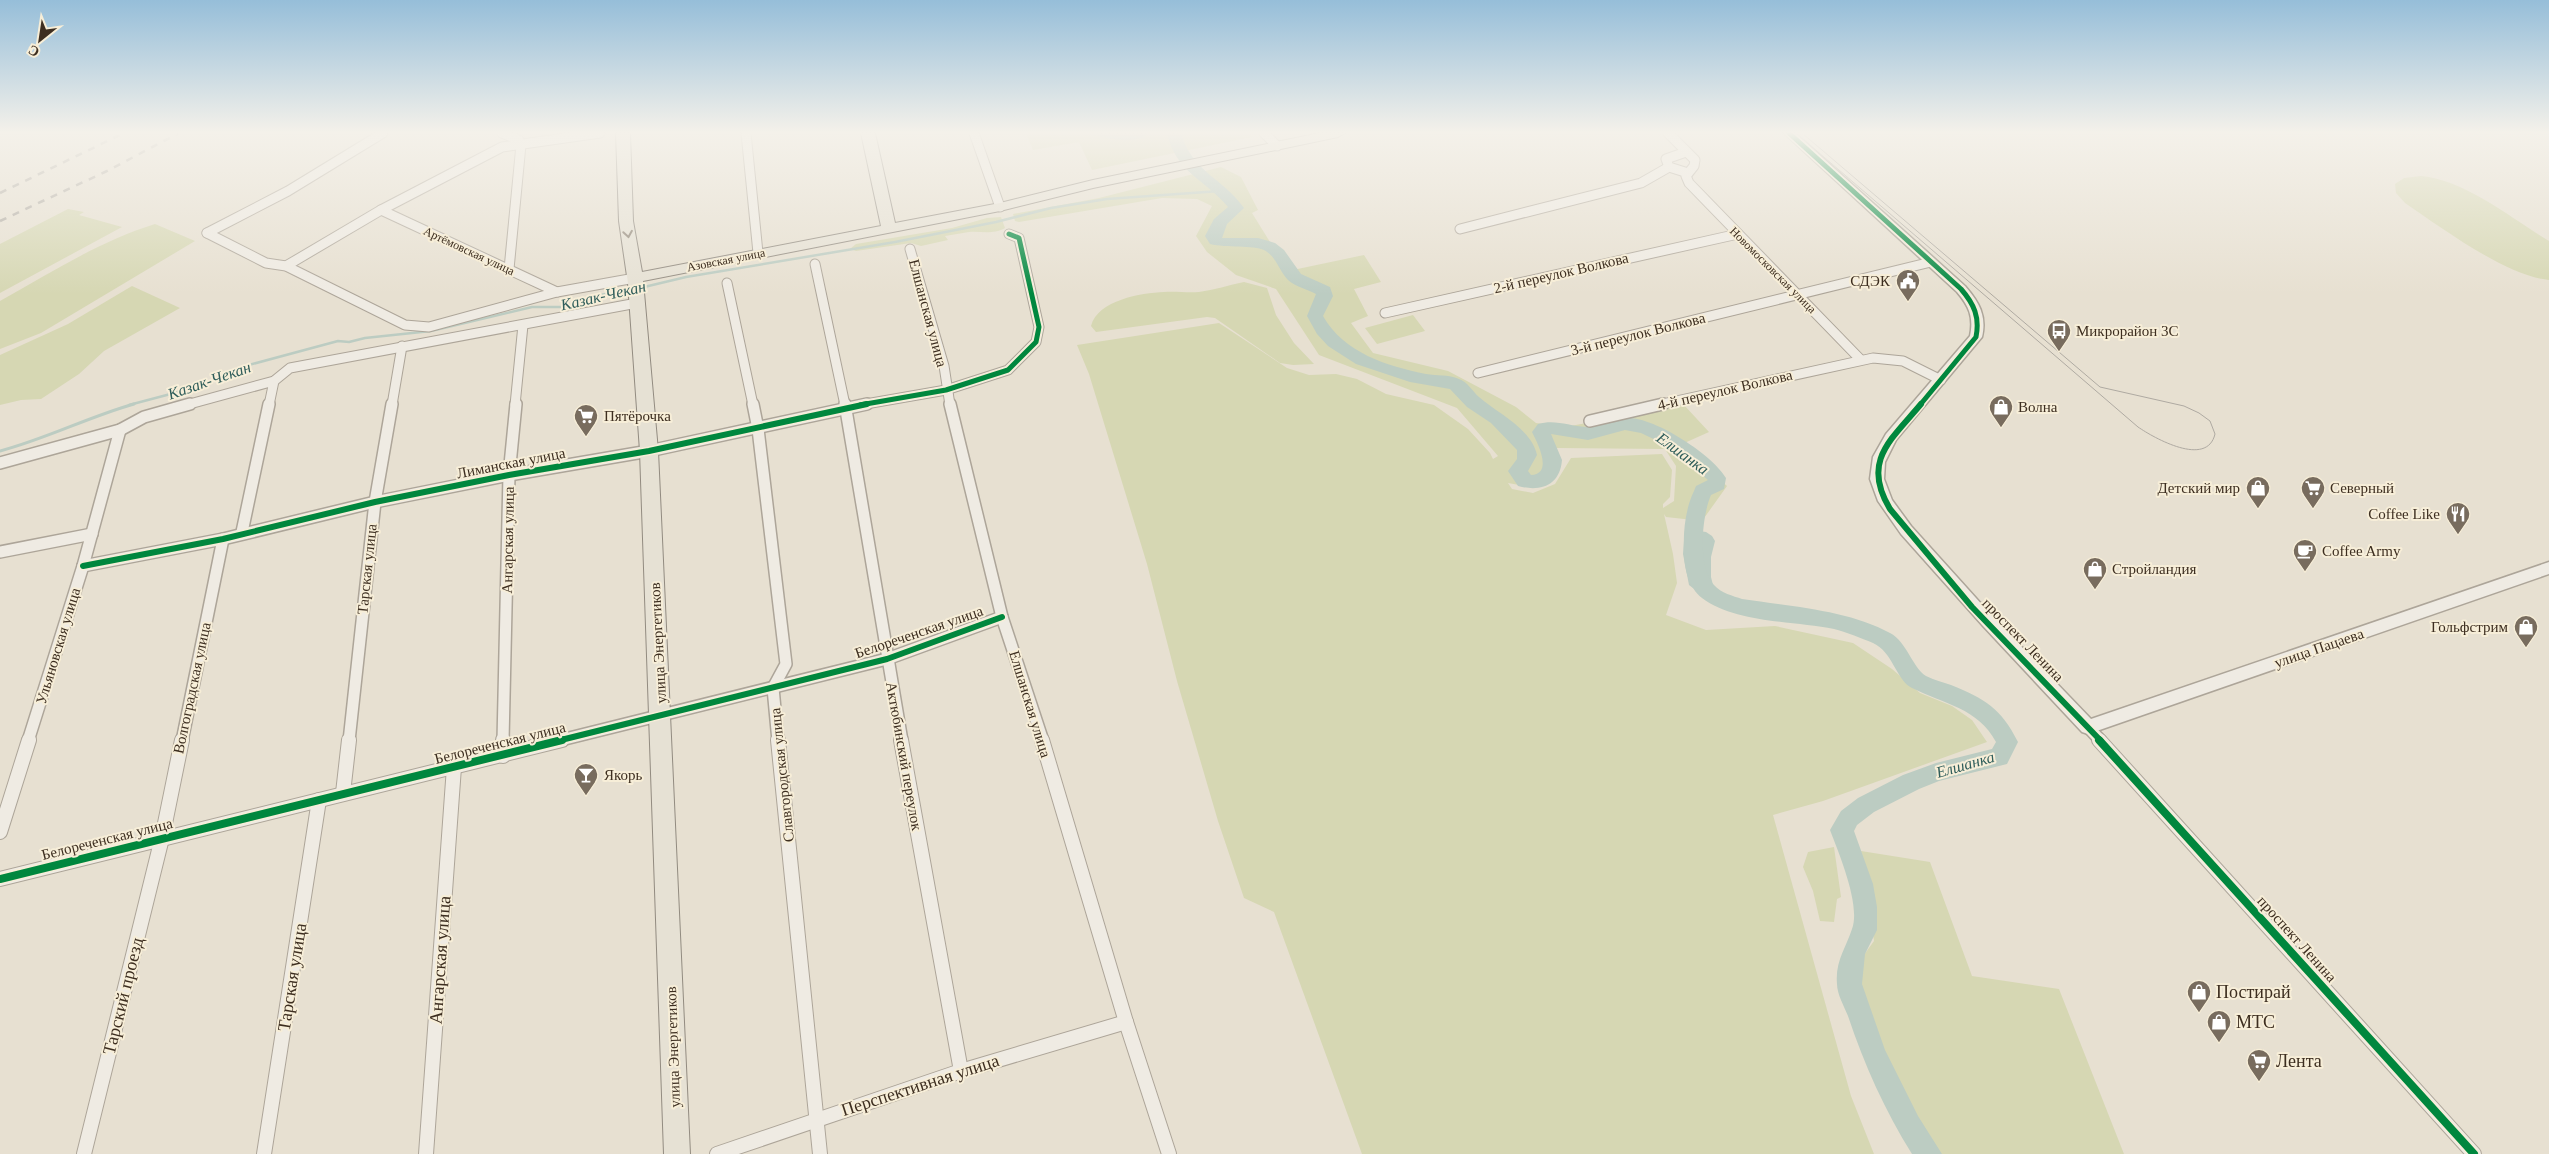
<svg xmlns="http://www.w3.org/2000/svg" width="2549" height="1154" font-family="Georgia,serif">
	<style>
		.green { fill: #d6d7b3; fill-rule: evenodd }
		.water { fill: #bcccc2 }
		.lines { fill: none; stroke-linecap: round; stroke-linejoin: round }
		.stream-far1 { stroke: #bcccc2; stroke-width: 2.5 }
		.stream { stroke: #bcccc2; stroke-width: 3 }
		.river { fill: #bcccc2; fill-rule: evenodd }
		.minor-far2-casing { stroke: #ada599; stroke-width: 11 }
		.minor-far1-casing { stroke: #ada599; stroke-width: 14 }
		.minor-casing { stroke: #ada599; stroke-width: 16 }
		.tertiary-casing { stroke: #ada599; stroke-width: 3 }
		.primary-casing { stroke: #928b80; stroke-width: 2 }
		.minor-far2 { stroke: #efebe3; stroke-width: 9 }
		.minor-far1 { stroke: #efebe3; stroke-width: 11 }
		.minor { stroke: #efebe3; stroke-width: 14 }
		.tertiary { fill: #efebe3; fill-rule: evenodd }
		.primary { fill: #e6e1d4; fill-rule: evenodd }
		.tram { stroke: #afaaa2; stroke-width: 1 }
		.rail { stroke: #afaaa2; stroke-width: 2.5; stroke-dasharray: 7 7; stroke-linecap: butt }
		.cycleway-far2-casing { stroke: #f7eed8; stroke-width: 8 }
		.cycleway-far1-casing { stroke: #f7eed8; stroke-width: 9 }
		.cycleway-casing { stroke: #f7eed8; stroke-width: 11 }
		.cycleway-far2 { stroke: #00873e; stroke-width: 5 }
		.cycleway-far1 { stroke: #00873e; stroke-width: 6 }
		.cycleway { stroke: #00873e; stroke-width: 8 }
		.oneway { stroke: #92887a }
		.labels { text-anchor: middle; stroke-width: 4; stroke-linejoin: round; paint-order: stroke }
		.far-street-label { font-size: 12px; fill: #3d2e20; stroke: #f7eed8 }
		.street-label { font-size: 15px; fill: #3d2e20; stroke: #f7eed8 }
		.poi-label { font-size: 15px; fill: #3d2e20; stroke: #f7eed8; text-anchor: start }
		.water-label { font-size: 16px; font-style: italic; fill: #2f5d5a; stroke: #f7eed8 }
		.near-street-label { font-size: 18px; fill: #3d2e20; stroke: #f7eed8 }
		.near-poi-label { font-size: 18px; fill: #3d2e20; stroke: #f7eed8; text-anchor: start }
	</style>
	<rect width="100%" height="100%" fill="#e7e0d1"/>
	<g class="green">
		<path d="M1026,133h222l4,4 -160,33 -13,-28 -46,8z"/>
		<path d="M1221,167l20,10 17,33 -6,3 36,58 76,-16 17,27 -27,7 14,27 -17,7 22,30 75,18 68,36 20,16 29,4 119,-22 25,27 -29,13 47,41 -25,35 -36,-4 -2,-3 9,40 4,29 -11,32 40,15 69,-4 78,17 39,26 28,24 32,13 20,14 15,22 -164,59 -50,14 78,281 23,58h-512l-88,-242 -30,-14 -26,-77 -41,-140 -30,-117 -58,-190 -12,-29 142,-22 68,45 22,7 27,-1 21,5 29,15 48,11 34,24 22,24 3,6 5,-3 -41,-48 -138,-53 -43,-66 -40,-14 -29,-23 -11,-16 16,-30 -15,-7 -35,-1 -143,24 -4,-1 -2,-7 86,-16zM1556,448l109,1 11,17 -2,35 -11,7v-4l7,-7 2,-27 -10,-16 -91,4 -16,26 -22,9 -21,-4 -4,-6 23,4 22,-11z"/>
		<path d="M2421,176c44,4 90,42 128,65v39c-43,-4 -107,-52 -144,-77l-9,-10 -1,-9 9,-6z"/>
		<path d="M68,209l16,3 -5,3 43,12 -122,66v-49z"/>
		<path d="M1001,217l4,11c-13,7 -23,3 -36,4 -8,1 -16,3 -24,4l3,4 -27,6 -10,-3 -55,8 -6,-2 6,-5 96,-16 35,-10z"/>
		<path d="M155,224l40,17 -154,92 -41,16v-48c50,-28 100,-60 155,-77z"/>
		<path d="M1244,282l23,6 9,27 18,28 20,21 -21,1 -13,-2 -65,-45 -8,-1 -111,15 -5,-6c7,-26 50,-33 73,-34 11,-1 23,1 35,0 15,-2 30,-7 45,-10z"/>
		<path d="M132,286l48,22 -76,43 -25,23 -38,25 -20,1 -21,5v-50l68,-31z"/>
		<path d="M1413,315l12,16 -48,13 -12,-16z"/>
		<path d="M1834,847l7,50 -4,2 -3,23 -14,-1 -7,-30 -10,-24 5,-15z"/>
		<path d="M1861,851l69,11 42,114 87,13 65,165h-203l-68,-184 21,-29z"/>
	</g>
	<path class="water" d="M1685,529l21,3 6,4 3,5 -4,16v20l5,20 -10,1 -17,-13 -6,-31z"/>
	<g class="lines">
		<g class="stream-far1">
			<path d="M640,288l46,-11 209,-35 101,-20 55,-14 56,-9 113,-8"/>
			<path d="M129,405l68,-18 48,-21 93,-25 11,1 16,-4 66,-7 101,-24h38l30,-12 32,-5"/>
		</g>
		<path class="stream" d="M0,451c46,-12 88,-34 134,-47"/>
		<g class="river">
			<path d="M1096,133h51c-9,12 -36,6 -49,3z"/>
			<path d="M1167,133h14c11,39 42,45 63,75l-17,16 -5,14h36l17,5 9,7 17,24 29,13 3,9 -10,20c21,37 64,50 103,58 11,2 22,0 33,5 9,3 13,12 20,18 18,16 52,31 58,58l-9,16 3,4c23,-1 6,-33 1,-43l6,-8c17,-5 31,2 48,3 12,1 26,-7 37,-9 28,-4 90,37 103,60l-2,11 -13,6c-9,20 -14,73 3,90 7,8 19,11 28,14 46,7 107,11 148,34 17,9 22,34 36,43 8,4 17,6 25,9 34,14 50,23 67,57l-11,22 -68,17 -20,8 -45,23 -17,13 -3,6 19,53 4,23v23l-12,24 -3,30 23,66 33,66 24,38h-30c-27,-43 -48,-90 -64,-138 -4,-10 -11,-22 -11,-32 -2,-23 9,-36 15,-55 9,-24 -13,-75 -22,-99l11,-19 17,-13 45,-23 33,-12 56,-14 4,-7c-18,-34 -52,-38 -84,-54 -16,-8 -19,-36 -39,-45 -12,-5 -27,-11 -39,-14 -40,-8 -99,-6 -132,-31 -13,-10 -18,-30 -18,-45 -1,-21 1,-43 10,-62l2,-5 12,-6 -40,-34 -27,-13 -16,-3 -37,10 -37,-6 11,26c-2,26 -22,32 -44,26l-10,-15 9,-12v-9l-26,-27 -24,-16 -17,-18 -40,-7 -54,-18 -28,-18 -11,-12 -10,-18 9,-22c-9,-5 -20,-7 -28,-14 -9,-9 -12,-24 -24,-30 -10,-5 -38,-2 -54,-6l-5,-8 9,-17 14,-12c-23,-28 -52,-34 -61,-74z"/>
		</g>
		<g class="minor-far2-casing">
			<g id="minor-far2">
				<path d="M502,133l17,7 2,5 -12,124"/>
				<path d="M746,133l12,120"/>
				<path d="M974,133l26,74"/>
				<path d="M1264,133l13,13"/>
				<path d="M1668,133l27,27 -1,6 -8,10 3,7 171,176"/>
				<path d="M1686,152l-20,7 3,8 19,6"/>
				<path d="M381,210l176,82"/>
				<path d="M1460,229l181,-46 28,-16"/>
				<path d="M207,233l59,30 20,3 119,59 24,2 128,-35 78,-14"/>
				<path d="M207,233l81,-42 95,-58"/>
				<path d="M910,249l34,117 6,39"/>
				<path d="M815,264l30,141"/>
				<path d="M286,266l95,-56 121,-63 98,-14"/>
				<path d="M727,283l26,122"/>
				<path d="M1385,313l353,-79"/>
				<path d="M1478,373l453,-111"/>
				<path d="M186,405l88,-24 16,-13 347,-65"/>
				<path d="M269,405l5,-24"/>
				<path d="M392,405l10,-59"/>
				<path d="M515,405l8,-80"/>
				<path d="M860,405l86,-15 62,-20 28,-28 3,-15 -20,-89 -10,-4"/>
				<path d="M1658,405l215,-47 30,3 38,19"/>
			</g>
		</g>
		<g class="minor-far1-casing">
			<g id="minor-far1">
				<path d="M753,404l5,25 28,235 -13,24 5,53"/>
				<path d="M845,404l57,337"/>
				<path d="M950,404l52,213 41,124"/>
				<path d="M1590,421l73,-17"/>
				<path d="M0,463l120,-33 24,-13 46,-13"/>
				<path d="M242,532l27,-128"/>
				<path d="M0,552l92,-18"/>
				<path d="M83,566l140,-27 152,-37 134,-27 140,-24 218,-47"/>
				<path d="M2088,727l13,14"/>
				<path d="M28,741l55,-175 37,-136"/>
				<path d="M182,741l41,-202"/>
				<path d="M349,741l26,-239 17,-98"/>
				<path d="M503,741l6,-266 7,-71"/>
				<path d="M557,741l330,-82 115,-42"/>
			</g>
		</g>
		<g class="minor-casing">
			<g id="minor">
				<path d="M778,740l42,414"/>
				<path d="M901,740l60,331"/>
				<path d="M1042,740l84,282 43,132"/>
				<path d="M2099,740l375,414"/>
				<path d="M503,756v-16"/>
				<path d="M343,793l6,-53"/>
				<path d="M0,832l29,-92"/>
				<path d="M0,879l562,-139"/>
				<path d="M84,1154l78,-316 20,-98"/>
				<path d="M264,1154l55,-354"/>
				<path d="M426,1154l28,-387"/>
				<path d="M717,1154l244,-83 165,-49"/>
			</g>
		</g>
		<g class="tertiary-casing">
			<path id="tertiary" d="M1784,133h11l170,153c14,16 22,30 17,51l-86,103 -11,22 -1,17 8,21 19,26 83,92 97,101 458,-157v12l-461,160 -6,-2 -99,-106 -82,-92 -23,-33 -8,-22 3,-22 13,-23 84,-98c4,-19 -1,-30 -13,-44z"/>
		</g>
		<g class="primary-casing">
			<path id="primary" d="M616,133h14l3,88 9,51 239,-46 -20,-93h14l20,90 105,-20 93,-23 227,-47h25l-7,4 -245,51 -93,23 -357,70 15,170 32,703h-26l-24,-703 -12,-168 -9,-62z"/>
		</g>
		<use href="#minor-far2" class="minor-far2"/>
		<use href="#minor-far1" class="minor-far1"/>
		<use href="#minor" class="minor"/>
		<use href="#tertiary" class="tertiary"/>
		<use href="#primary" class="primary"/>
		<path class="tram" d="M1796,133l342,294c16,11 69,41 77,7l-5,-13 -11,-8 -15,-7 -84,-19 -298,-254"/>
		<g class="rail">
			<path d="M0,193l124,-60"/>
			<path d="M0,221l107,-50 72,-38"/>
		</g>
		<g class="cycleway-far2-casing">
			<g id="cycleway-far2">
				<path d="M1789,133l172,156c13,15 19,28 15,48l-56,68"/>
				<path d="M860,405l86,-15 62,-20 28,-28 3,-15 -20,-89 -10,-4"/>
			</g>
		</g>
		<g class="cycleway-far1-casing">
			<g id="cycleway-far1">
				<path d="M1921,404c-30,36 -60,57 -31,105l82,98 129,134"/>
				<path d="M83,566l140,-27 152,-37 134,-27 140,-24 218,-47"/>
				<path d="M557,741l330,-82 115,-42"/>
			</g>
		</g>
		<g class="cycleway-casing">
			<g id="cycleway">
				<path d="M2099,740l375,414"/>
				<path d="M0,879l562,-139"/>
			</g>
		</g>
		<use href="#cycleway-far2" class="cycleway-far2"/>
		<use href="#cycleway-far1" class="cycleway-far1"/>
		<use href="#cycleway" class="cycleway"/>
	</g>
	<defs><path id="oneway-chevron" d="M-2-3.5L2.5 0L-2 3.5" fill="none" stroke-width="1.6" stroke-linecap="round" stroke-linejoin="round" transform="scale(1.25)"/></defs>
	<use class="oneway" href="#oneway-chevron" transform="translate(628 234) rotate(81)"/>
	<linearGradient id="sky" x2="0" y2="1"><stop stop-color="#96bed9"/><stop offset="0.45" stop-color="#f4f1ea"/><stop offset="1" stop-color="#f4f1ea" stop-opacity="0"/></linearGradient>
	<rect width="2549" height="294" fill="url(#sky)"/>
	<defs>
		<g id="civic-pin" transform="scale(1.25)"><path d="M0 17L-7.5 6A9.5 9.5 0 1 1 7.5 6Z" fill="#786c5e" stroke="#f7eed8"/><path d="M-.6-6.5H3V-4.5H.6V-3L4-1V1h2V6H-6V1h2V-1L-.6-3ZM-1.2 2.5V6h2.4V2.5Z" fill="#fff"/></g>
		<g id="bus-pin" transform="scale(1.25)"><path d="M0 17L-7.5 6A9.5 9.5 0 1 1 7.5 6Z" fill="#786c5e" stroke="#f7eed8"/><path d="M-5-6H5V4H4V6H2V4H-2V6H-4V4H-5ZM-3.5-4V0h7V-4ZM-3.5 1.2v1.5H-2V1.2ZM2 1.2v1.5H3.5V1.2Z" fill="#fff"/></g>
		<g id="shop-pin" transform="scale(1.25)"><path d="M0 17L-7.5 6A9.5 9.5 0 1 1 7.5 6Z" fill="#786c5e" stroke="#f7eed8"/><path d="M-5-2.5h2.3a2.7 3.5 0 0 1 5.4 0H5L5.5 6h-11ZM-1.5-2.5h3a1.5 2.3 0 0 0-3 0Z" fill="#fff"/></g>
		<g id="supermarket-pin" transform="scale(1.25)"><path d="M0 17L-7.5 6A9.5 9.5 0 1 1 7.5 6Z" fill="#786c5e" stroke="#f7eed8"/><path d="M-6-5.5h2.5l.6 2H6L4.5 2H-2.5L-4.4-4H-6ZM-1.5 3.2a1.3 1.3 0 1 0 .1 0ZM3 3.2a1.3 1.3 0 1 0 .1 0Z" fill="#fff"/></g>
		<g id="restaurant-pin" transform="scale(1.25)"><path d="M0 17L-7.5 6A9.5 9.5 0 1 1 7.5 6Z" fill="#786c5e" stroke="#f7eed8"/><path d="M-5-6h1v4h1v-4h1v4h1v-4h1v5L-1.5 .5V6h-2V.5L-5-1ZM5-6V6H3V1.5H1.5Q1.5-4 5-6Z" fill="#fff"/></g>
		<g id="cafe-pin" transform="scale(1.25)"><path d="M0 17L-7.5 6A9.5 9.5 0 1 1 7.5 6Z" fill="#786c5e" stroke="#f7eed8"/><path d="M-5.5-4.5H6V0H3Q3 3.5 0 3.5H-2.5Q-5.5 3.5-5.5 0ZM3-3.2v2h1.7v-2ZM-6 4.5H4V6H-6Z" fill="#fff"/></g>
		<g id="bar-pin" transform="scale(1.25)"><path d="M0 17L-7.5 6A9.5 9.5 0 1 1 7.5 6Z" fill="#786c5e" stroke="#f7eed8"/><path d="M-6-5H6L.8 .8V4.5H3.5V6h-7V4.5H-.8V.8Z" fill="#fff"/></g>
	</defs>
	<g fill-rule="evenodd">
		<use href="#civic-pin" x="1908" y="281"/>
		<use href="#bus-pin" x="2059" y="331"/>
		<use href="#shop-pin" x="2001" y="407"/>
		<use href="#supermarket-pin" x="586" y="416"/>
		<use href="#shop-pin" x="2258" y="488"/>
		<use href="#supermarket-pin" x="2313" y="488"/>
		<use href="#restaurant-pin" x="2458" y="514"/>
		<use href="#cafe-pin" x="2305" y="551"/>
		<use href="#shop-pin" x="2095" y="569"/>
		<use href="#shop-pin" x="2526" y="627"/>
		<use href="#bar-pin" x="586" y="775"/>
		<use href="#shop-pin" x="2199" y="992"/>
		<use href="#shop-pin" x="2219" y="1022"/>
		<use href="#supermarket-pin" x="2259" y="1061"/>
	</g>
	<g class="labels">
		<g class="far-street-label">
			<text transform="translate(469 251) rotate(25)" y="4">Артёмовская улица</text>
			<text transform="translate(726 260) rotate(-11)" y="4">Азовская улица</text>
			<text transform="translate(1773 270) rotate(45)" y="4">Новомосковская улица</text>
		</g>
		<g class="street-label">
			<text transform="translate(1561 273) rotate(-13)" y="5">2-й переулок Волкова</text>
			<text transform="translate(928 313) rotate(75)" y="5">Елшанская улица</text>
			<text transform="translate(1638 334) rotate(-14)" y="5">3-й переулок Волкова</text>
			<text transform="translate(1725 390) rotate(-13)" y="5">4-й переулок Волкова</text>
			<text transform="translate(511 463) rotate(-11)" y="5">Лиманская улица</text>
			<text transform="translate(508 540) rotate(-89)" y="5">Ангарская улица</text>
			<text transform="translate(367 569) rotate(-84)" y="5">Тарская улица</text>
			<text transform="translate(919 632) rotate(-19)" y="5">Белореченская улица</text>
			<text transform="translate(2023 640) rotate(46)" y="5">проспект Ленина</text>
			<text transform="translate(658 643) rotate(-93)" y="5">улица Энергетиков</text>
			<text transform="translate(58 646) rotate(-73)" y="5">Ульяновская улица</text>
			<text transform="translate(2319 648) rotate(-19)" y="5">улица Пацаева</text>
			<text transform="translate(192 688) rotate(-78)" y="5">Волгоградская улица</text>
			<text transform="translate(1030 704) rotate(73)" y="5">Елшанская улица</text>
			<text transform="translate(500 743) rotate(-14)" y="5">Белореченская улица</text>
			<text transform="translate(904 756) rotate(80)" y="5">Актюбинский переулок</text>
			<text transform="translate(782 775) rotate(-96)" y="5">Славгородская улица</text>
			<text transform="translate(107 839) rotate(-14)" y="5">Белореченская улица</text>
			<text transform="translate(2297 939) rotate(48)" y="5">проспект Ленина</text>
			<text transform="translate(673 1047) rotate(-92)" y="5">улица Энергетиков</text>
		</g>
		<g class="poi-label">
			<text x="1890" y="286" text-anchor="end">СДЭК</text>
			<text x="2076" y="336">Микрорайон 3С</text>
			<text x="2018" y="412">Волна</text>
			<text x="604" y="421">Пятёрочка</text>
			<text x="2240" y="493" text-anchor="end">Детский мир</text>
			<text x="2330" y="493">Северный</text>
			<text x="2440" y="519" text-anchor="end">Coffee Like</text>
			<text x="2322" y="556">Coffee Army</text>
			<text x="2112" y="574">Стройландия</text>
			<text x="2508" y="632" text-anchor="end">Гольфстрим</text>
			<text x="604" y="780">Якорь</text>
		</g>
		<g class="water-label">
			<text transform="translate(603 295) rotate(-13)" y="6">Казак-Чекан</text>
			<text transform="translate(209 380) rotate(-19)" y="6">Казак-Чекан</text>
			<text transform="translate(1683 453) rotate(36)" y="6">Елшанка</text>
			<text transform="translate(1965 764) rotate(-16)" y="6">Елшанка</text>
		</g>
		<g class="near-street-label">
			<text transform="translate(440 960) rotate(-86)" y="6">Ангарская улица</text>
			<text transform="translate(292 977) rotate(-81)" y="6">Тарская улица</text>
			<text transform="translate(123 996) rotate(-76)" y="6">Тарский проезд</text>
			<text transform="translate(920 1085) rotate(-18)" y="6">Перспективная улица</text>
		</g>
		<g class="near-poi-label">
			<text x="2216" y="998">Постирай</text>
			<text x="2236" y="1028">МТС</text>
			<text x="2276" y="1067">Лента</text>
		</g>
	</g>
	<g transform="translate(40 40) rotate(210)" stroke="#f7eed8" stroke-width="4" paint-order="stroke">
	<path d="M0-4L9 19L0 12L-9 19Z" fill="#3d2e20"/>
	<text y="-8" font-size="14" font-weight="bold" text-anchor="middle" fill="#3d2e20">С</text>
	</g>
</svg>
